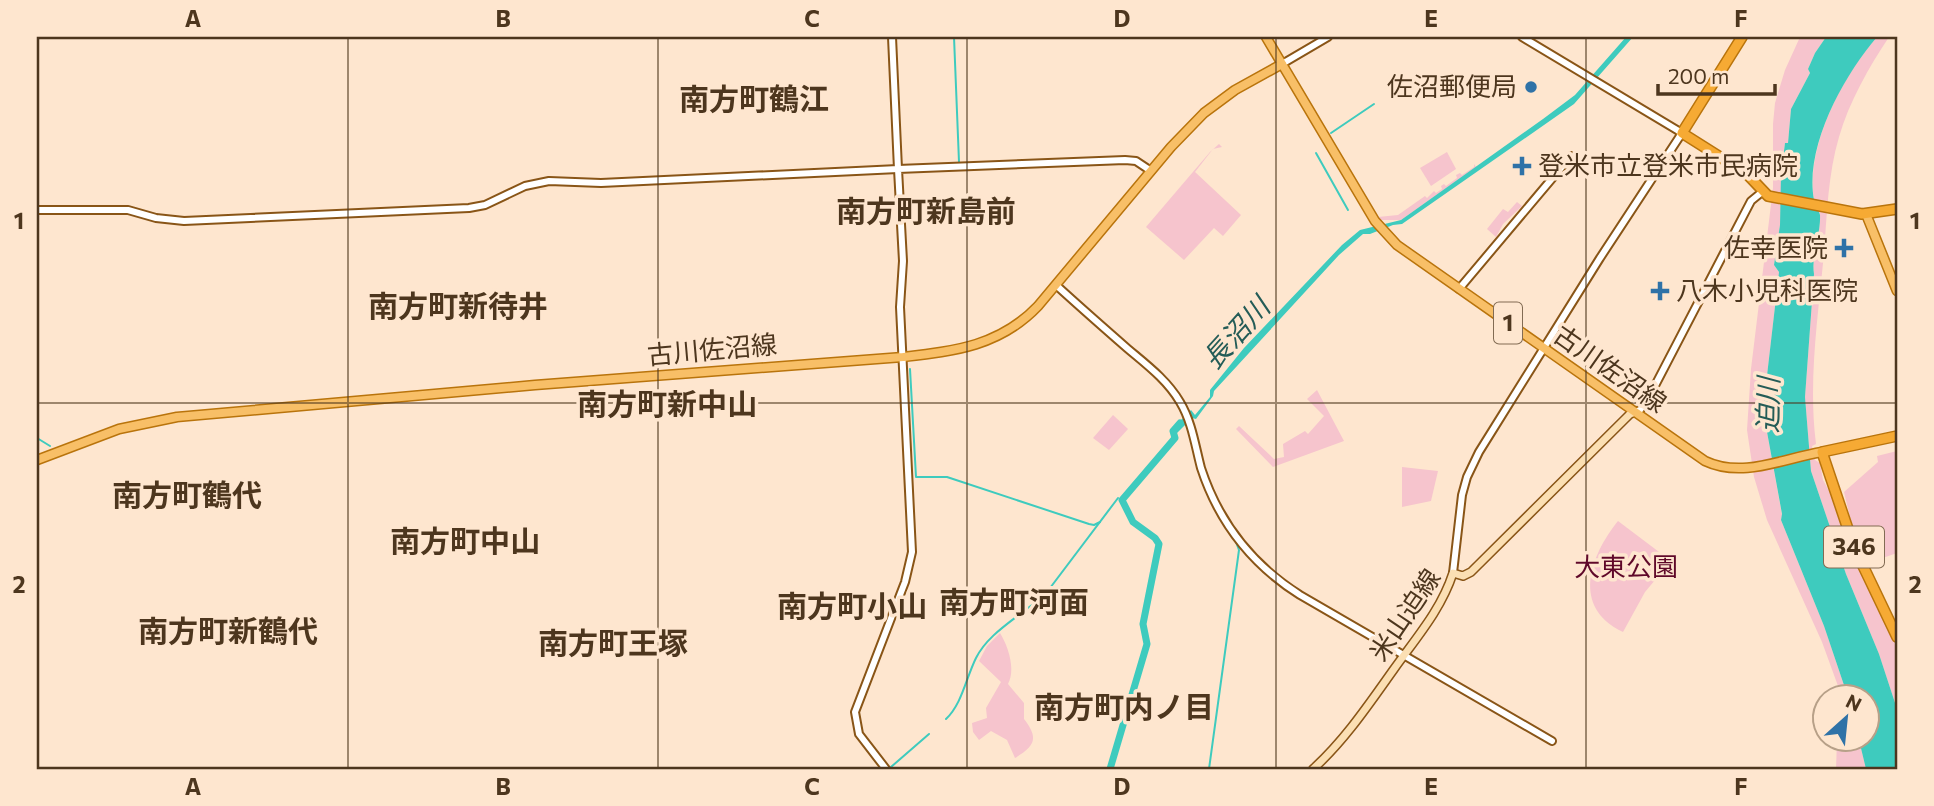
<svg xmlns="http://www.w3.org/2000/svg" width="1934" height="806" font-family="Commissioner,'Noto Sans JP',sans-serif">
	<style>
		.green { fill: #f6c4cd }
		.water { fill: #3ecbbe }
		.lines { fill: none; stroke-linecap: round; stroke-linejoin: round }
		.stream { stroke: #3ecbbe; stroke-width: 2 }
		.river { stroke: #3ecbbe; stroke-width: 7 }
		.tertiary-casing { stroke: #895517; stroke-width: 10 }
		.secondary-casing { stroke: #895517; stroke-width: 10 }
		.primary-casing { stroke: #b9740c; stroke-width: 11 }
		.trunk-casing { stroke: #b9740c; stroke-width: 12 }
		.tertiary { stroke: #fff; stroke-width: 6 }
		.secondary { stroke: #fbdfb3; stroke-width: 7 }
		.primary { stroke: #f8bf67; stroke-width: 8 }
		.trunk { stroke: #f6aa34; stroke-width: 9 }
		.grid { fill: none; stroke: #4d361e; stroke-width: 2; stroke-opacity: 0.55 }
		.poi-dot { fill: #2f72a7; stroke: #fee6cf; stroke-width: 2.5 }
		.labels { text-anchor: middle; stroke-width: 7; stroke-linejoin: round; paint-order: stroke }
		.shield { fill: #fee6cf; stroke: #826b53; stroke-width: 2 }
		.shield-label { font-size: 24px; font-weight: bold; fill: #4d361e }
		.poi-label { font-size: 26px; fill: #4d361e; stroke: #fee6cf; text-anchor: end }
		.street-label { font-size: 26px; fill: #4d361e; stroke: #fee6cf }
		.park-label { font-size: 26px; fill: #5f0829; stroke: #fee6cf }
		.water-label { font-size: 28px; font-style: italic; fill: #245c57; stroke: #fee6cf }
		.quarter-label { font-size: 30px; font-weight: bold; fill: #4d361e; stroke: #fee6cf }
		.neatline { fill: none; stroke: #4d361e; stroke-width: 2.5 }
		.grid-label { font-size: 23px; text-anchor: middle; font-weight: bold; fill: #4d361e }
	</style>
	<rect width="100%" height="100%" fill="#fee6cf"/>
	<g class="green">
		<path d="M1800,37h26l-11,16 -7,16 2,4 -19,36 -3,34h-3l-2,12 -3,70 -6,40 5,7 -16,138 19,105 -1,5 43,106 24,71h-6l-20,-55 -55,-122 -13,-43 -7,-47 4,-61 22,-181v-64l2,-21 10,-33z"/>
		<path d="M1877,37h12c-20,30 -40,65 -50,100 -11,37 -12,77 -15,116 -6,64 -16,128 -8,191l-4,2 3,14 5,3 3,17 9,16 16,47 49,105v61l-18,-55 -33,-80 -35,-103 -6,-74 9,-123c-3,-20 7,-39 6,-59 -1,-5 -5,-10 -6,-15 -9,-53 29,-125 63,-163z"/>
		<path d="M1219,144l3,3 -9,2 -18,23 46,43 -18,21 -9,-8 -30,32 -38,-33 64,-75z"/>
		<path d="M1447,152l9,17 -25,17 -11,-18z"/>
		<path d="M1474,164l2,3 -75,53h-20l-3,-3 20,-2 27,-19 2,2 7,-7 2,2 6,-4 -1,-3 3,-2 2,2 11,-8 -1,-3 4,-2 2,2 12,-8z"/>
		<path d="M1517,202l5,4 -19,18 -7,13 -9,-8 16,-20 5,3z"/>
		<path d="M1317,390l27,51 -71,26 -37,-38 3,-3 35,33 10,-2 -1,-13 22,-13 3,3 16,-18 -17,-17z"/>
		<path d="M1113,415l15,14 -19,21 -16,-12z"/>
		<path d="M1897,451v102l-23,8h-4l-16,-27 -10,-42 34,-30 -1,-6z"/>
		<path d="M1402,467l36,4 -7,30 -29,6z"/>
		<path d="M1618,521l53,40 -26,31 -22,40c-52,-25 -33,-76 -5,-111z"/>
		<path d="M1000,633c8,13 16,36 8,51l16,19v16c15,19 11,27 -9,39l-8,-18 -16,-9 -12,9 -6,-8 -1,-9 15,-5 -1,-10 15,-26 -22,-21 8,-15z"/>
		<path d="M1837,740h22l7,29h-30z"/>
	</g>
	<g class="water">
		<path d="M1626,37h7l-59,67 -172,120 -9,1 -23,9h-7l-24,21 -125,136 -1,5 -17,23 -4,-1 -15,15 -5,-4 19,-19 4,5 15,-18v-7l34,-42 98,-103 18,-15 41,-10 142,-101 32,-24z"/>
		<path d="M1826,37h51c-33,38 -73,110 -63,163 1,5 5,10 6,15 1,20 -9,39 -6,59l-9,123 6,74 35,103 33,80 18,55v60h-31l-7,-29h9v-42l-20,-1 -24,-71 -43,-106 1,-6 -19,-104 16,-138 -5,-7 6,-40 1,-51 4,-31h3l3,-34 19,-36 -2,-4 7,-16z"/>
	</g>
	<g class="lines">
		<g class="stream">
			<path d="M954,37l5,125"/>
			<path d="M1331,133l43,-29"/>
			<path d="M1316,153l32,57"/>
			<path d="M910,369l6,108h31l142,47 5,1 6,-3"/>
			<path d="M37,438l13,8"/>
			<path d="M1028,608l16,-12 74,-98"/>
			<path d="M946,719c16,-15 20,-41 30,-61 10,-20 30,-33 48,-47"/>
			<path d="M891,767l38,-33"/>
			<path d="M1209,769l30,-219 -3,-8"/>
		</g>
		<path class="river" d="M1110,769l37,-125 -4,-20 16,-80 -4,-6 -22,-16 -11,-22 53,-62 -2,-7 7,-8"/>
		<g class="tertiary-casing">
			<g id="tertiary">
				<path d="M1282,64l46,-27"/>
				<path d="M37,210h91l28,8 28,3 285,-13 16,-3 40,-19 24,-5 52,2 297,-14 -6,-132"/>
				<path d="M1056,285c24,22 48,43 72,64 19,16 39,31 52,53 12,20 15,43 21,66 18,55 50,96 99,127l252,146"/>
				<path d="M1459,289l112,-133"/>
				<path d="M1635,412l5,-2 7,-9 104,-200 11,-9"/>
				<path d="M1453,573l9,-78 5,-18 12,-25 121,-194 82,-125 -160,-96"/>
				<path d="M886,769l-27,-35 -4,-22 50,-130 7,-30 -12,-245 3,-46 -5,-92 227,-9 11,1 15,10"/>
			</g>
		</g>
		<g class="secondary-casing">
			<path id="secondary" d="M1313,769c32,-29 56,-65 81,-100 22,-31 47,-59 59,-96l10,3 8,-4 159,-158 5,-2"/>
		</g>
		<g class="primary-casing">
			<g id="primary">
				<path d="M1266,37l109,184 22,24 308,216c38,18 79,-3 117,-9"/>
				<path d="M1866,214l31,77"/>
				<path d="M37,460l82,-31 58,-12 358,-32 368,-28c52,-6 97,-11 135,-51l133,-159 33,-34 31,-23 47,-26"/>
			</g>
		</g>
		<g class="trunk-casing">
			<g id="trunk">
				<path d="M1742,37l-60,96 65,41 21,22 94,18 35,-5"/>
				<path d="M1897,436l-75,16 32,95 43,90"/>
			</g>
		</g>
		<use href="#tertiary" class="tertiary"/>
		<use href="#secondary" class="secondary"/>
		<use href="#primary" class="primary"/>
		<use href="#trunk" class="trunk"/>
	</g>
	<path class="grid" d="M348,37v732M658,37v732M967,37v732M1276,37v732M1586,37v732M37,403h1860"/>
	<g class="poi-dot">
		<circle cx="1531" cy="87" r="7"/>
		<path d="M1518.5 155.5h7v7h7v7h-7v7h-7v-7h-7v-7h7z"/>
		<path d="M1840.5 237.5h7v7h7v7h-7v7h-7v-7h-7v-7h7z"/>
		<path d="M1656.5 280.5h7v7h7v7h-7v7h-7v-7h-7v-7h7z"/>
	</g>
	<g class="labels">
		<g class="shield">
			<rect x="1494" y="302.5" width="28" height="41" rx="5"/>
			<rect x="1824" y="526.5" width="60" height="41" rx="5"/>
		</g>
		<g class="shield-label">
			<text x="1508" y="331">1</text>
			<text x="1854" y="555">346</text>
		</g>
		<g class="poi-label">
			<text x="1517" y="96">佐沼郵便局</text>
			<text x="1538" y="175" text-anchor="start">登米市立登米市民病院</text>
			<text x="1828" y="257">佐幸医院</text>
			<text x="1676" y="300" text-anchor="start">八木小児科医院</text>
		</g>
		<g class="street-label">
			<text transform="translate(712 350) rotate(-5)" y="9">古川佐沼線</text>
			<text transform="translate(1610 369) rotate(35)" y="9">古川佐沼線</text>
			<text transform="translate(1405 615) rotate(-56)" y="9">米山迫線</text>
		</g>
		<g class="park-label">
			<text x="1626" y="576">大東公園</text>
		</g>
		<g class="water-label">
			<text transform="translate(1236 333) rotate(-48)" y="10">長沼川</text>
			<text transform="translate(1768 405) rotate(-89)" y="10">迫川</text>
		</g>
		<g class="quarter-label">
			<text x="754" y="110">南方町鶴江</text>
			<text x="926" y="222">南方町新島前</text>
			<text x="458" y="317">南方町新待井</text>
			<text x="667" y="415">南方町新中山</text>
			<text x="187" y="506">南方町鶴代</text>
			<text x="465" y="552">南方町中山</text>
			<text x="1014" y="613">南方町河面</text>
			<text x="852" y="617">南方町小山</text>
			<text x="228" y="642">南方町新鶴代</text>
			<text x="613" y="654">南方町王塚</text>
			<text x="1124" y="718">南方町内ノ目</text>
		</g>
	</g>
	<rect width="1934" height="806" fill="none" stroke="#fee6cf" stroke-width="77"/>
	<g transform="translate(1846 718) rotate(27)"><circle r="33" fill="#fee6cf" stroke="#b7a088" stroke-width="2"/>
	<path d="M0-5L12 26L0 18L-12 26Z" fill="#2f72a7"/>
	<text y="-10" font-size="19" font-weight="bold" text-anchor="middle" fill="#4d361e">N</text>
	</g>
	<path d="M1658 84v10h117v-10" fill="none" stroke="#4d361e" stroke-width="3.5"/>
	<text x="1668" y="84" font-size="21" fill="#4d361e" stroke="#fee6cf" stroke-width="5" paint-order="stroke">200 m</text>
	<rect x="38" y="38" width="1858" height="730" class="neatline"/>
	<g class="grid-label">
		<text x="193" y="27">A</text>
		<text x="503" y="27">B</text>
		<text x="812" y="27">C</text>
		<text x="1122" y="27">D</text>
		<text x="1431" y="27">E</text>
		<text x="1741" y="27">F</text>
		<text x="19" y="229">1</text>
		<text x="1915" y="229">1</text>
		<text x="19" y="593">2</text>
		<text x="1915" y="593">2</text>
		<text x="193" y="795">A</text>
		<text x="503" y="795">B</text>
		<text x="812" y="795">C</text>
		<text x="1122" y="795">D</text>
		<text x="1431" y="795">E</text>
		<text x="1741" y="795">F</text>
	</g>
</svg>
